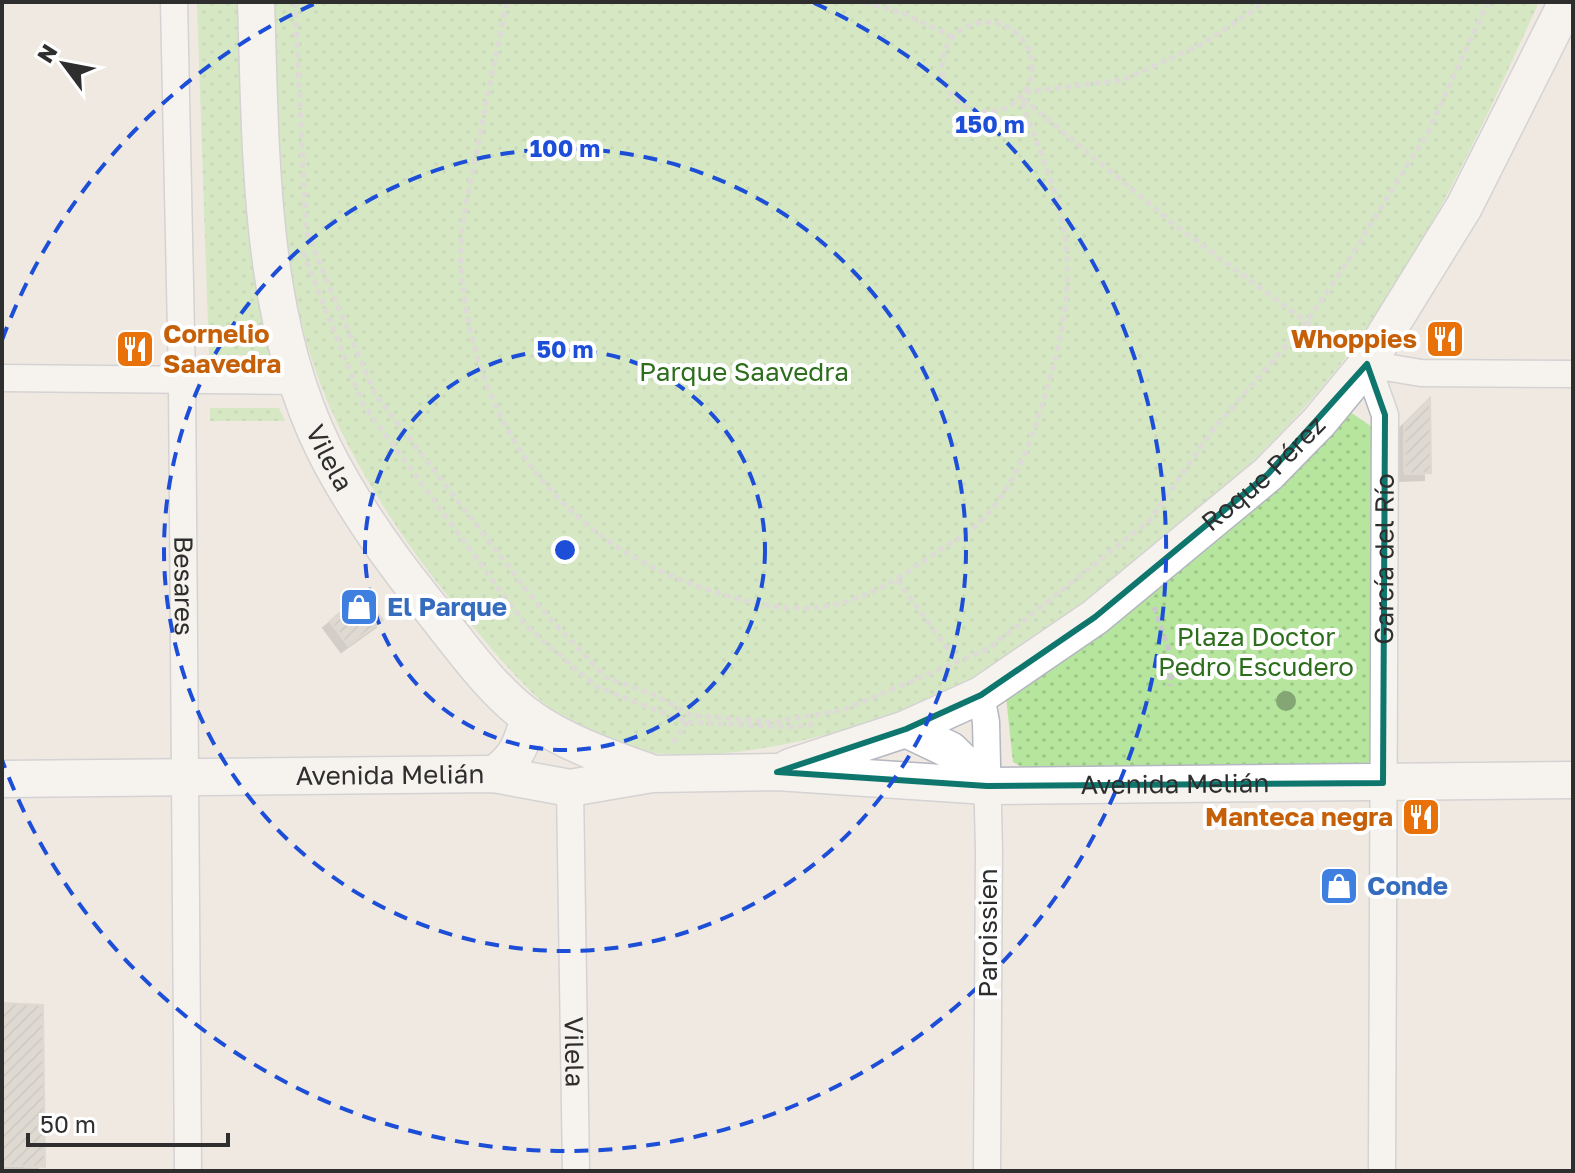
<svg xmlns="http://www.w3.org/2000/svg" width="1575" height="1173" font-family="'Golos Text',sans-serif">
	<style>
		.park { fill: url(#park-dots) }
		.building { fill: url(#building-hatch); stroke: #cbc5ba; stroke-width: 2; filter: url(#shadow) }
		.lines { fill: none; stroke-linecap: round; stroke-linejoin: round }
		.street-casing { stroke: #b4b7c1; stroke-width: 29 }
		.secondary-casing { stroke: #b4b7c1; stroke-width: 39 }
		.path { stroke: #c9c9c9; stroke-width: 5; stroke-dasharray: 6 4; stroke-linecap: butt }
		.street { stroke: #fff; stroke-width: 26 }
		.secondary { stroke: #fff; stroke-width: 36 }
		.tree { fill: #84a574 }
		.marked { fill: none; stroke: #0f766e; stroke-width: 6; stroke-linejoin: round }
		.ring { fill: none; stroke: #1d4ed8; stroke-width: 4; stroke-dasharray: 14 10 }
		.labels { text-anchor: middle; stroke-width: 8; stroke-linejoin: round; paint-order: stroke }
		.food-label { font-size: 26px; font-weight: bold; fill: #c56008; stroke: #fff; text-anchor: end }
		.park-label { font-size: 26px; fill: #2c6e1b; stroke: #fff }
		.street-label { font-size: 26px; fill: #2e2e2e; stroke: #fff }
		.shop-label { font-size: 26px; font-weight: bold; fill: #366cbe; stroke: #fff; text-anchor: start }
		.centre { fill: #1d4ed8; stroke: #fff; stroke-width: 4 }
		.ring-label { font-size: 24px; text-anchor: middle; font-weight: bold; fill: #1d4ed8; stroke: #fff; stroke-width: 8; stroke-linejoin: round; paint-order: stroke }
	</style>
	<defs>
		<pattern id="park-dots" width="8" height="8" patternUnits="userSpaceOnUse" patternTransform="scale(2)"><rect width="8" height="8" fill="#b6e59e"/><path d="M2 2h.1M6 6h.1" fill="none" stroke="#9dc588" stroke-width="1.8" stroke-linecap="round"/></pattern>
		<pattern id="building-hatch" width="6" height="6" patternUnits="userSpaceOnUse" patternTransform="scale(2)"><rect width="6" height="6" fill="#cbc7bf"/><path d="M-1 1l2-2M0 6l6-6M5 7l2-2" fill="none" stroke="#afaba4"/></pattern>
		<filter id="shadow"><feDropShadow dx="-7" dy="7" stdDeviation="0" flood-color="#0004"/></filter>
	</defs>
	<rect width="100%" height="100%" fill="#efe9e1"/>
	<g class="park">
		<path d="M197,2h42l17,269 13,84h-60z"/>
		<path d="M275,2h1264c-50,110 -100,222 -169,322 -80,117 -202,220 -317,301 -40,28 -83,59 -128,77 -77,31 -189,61 -272,51 -20,-3 -43,-12 -61,-19 -52,-20 -104,-90 -139,-132 -51,-61 -105,-145 -133,-219 -45,-121 -45,-254 -45,-381z"/>
		<path d="M210,408h69l6,13h-75z"/>
		<path d="M1350,412l25,17 -5,332 -9,6 -330,5 -18,-10 -7,-65z"/>
	</g>
	<g class="building">
		<path d="M1430,398l1,75 -26,1 -1,-50z"/>
		<path d="M362,594l21,26 -35,25 -18,-24z"/>
		<path d="M2,1003l41,2 2,162 -43,-2z"/>
	</g>
	<g class="lines">
		<g class="street-casing">
			<g id="street">
				<path id="s1" d="M174,2l8,377 6,792"/>
				<path d="M2,378l296,3"/>
				<path d="M981,695l5,27 3,128 -2,321"/>
				<path id="s2" d="M570,788l6,383"/>
				<path id="s3" d="M1382,1171l3,-756 -18,-51 54,9 152,1"/>
			</g>
		</g>
		<g class="secondary-casing">
			<g id="secondary">
				<path id="s4" d="M256,2c5,145 2,314 68,447 27,54 63,105 100,151 31,38 66,90 106,118 35,25 80,40 121,55"/>
				<path d="M906,729l44,21 37,36"/>
				<path id="s5" d="M790,767l116,-38 75,-34 114,-78 173,-143 51,-52 48,-58 97,-157 103,-205"/>
				<path d="M494,774c23,-15 28,-31 35,-57"/>
				<path id="s6" d="M2,779l492,-5 76,14 82,-14 125,-2 210,14 586,-6"/>
			</g>
		</g>
		<g class="path">
			<path d="M295,2l11,229 69,163 167,216 63,67 52,19 33,19 84,7 69,-12 145,-61 162,-129 61,-88 94,-108 43,-63 80,-129 60,-130"/>
			<path d="M507,2c-11,52 -22,105 -32,158 -7,34 -17,73 -14,108 12,154 97,272 245,321 95,32 143,26 225,-33 13,-10 30,-17 42,-28 40,-34 58,-85 72,-133 16,-53 29,-110 19,-165 -8,-46 -29,-88 -43,-132"/>
			<path d="M864,2l41,12 48,23"/>
			<circle cx="987" cy="67" r="45"/>
			<path d="M1025,92l98,-12 79,-36 64,-42"/>
			<path d="M1023,99l152,126 168,124"/>
			<path d="M303,252l60,152 164,223 70,60 90,35 104,5 25,-3"/>
			<path d="M897,580l61,83"/>
			<path d="M1154,607l18,52 -2,27"/>
			<path d="M673,743l14,-21"/>
		</g>
		<use href="#street" class="street"/>
		<use href="#secondary" class="secondary"/>
	</g>
	<circle class="tree" cx="1286" cy="701" r="10"/>
	<path d="M0 0H1575V1173H0ZM1367,364l18,51 -2,368 -396,3 -210,-14 129,-43 75,-34 114,-78 173,-143z" fill="#efe9e1" fill-opacity=".55" fill-rule="evenodd"/>
	<path class="marked" d="M1367,364l18,51 -2,368 -396,3 -210,-14 129,-43 75,-34 114,-78 173,-143z"/>
	<g class="ring">
		<circle cx="565" cy="550" r="200"/>
		<circle cx="565" cy="550" r="401"/>
		<path d="M2 340A601 601 0 0 1 316 3M814 3A601 601 0 1 1 2 760"/>
	</g>
	<defs>
		<g id="restaurant-square" transform="scale(2)"><rect x="-9" y="-9" width="18" height="18" rx="4" fill="#e8710a" stroke="#fff"/><path d="M-5-6h1v4h1v-4h1v4h1v-4h1v5L-1.5 .5V6h-2V.5L-5-1ZM5-6V6H3V1.5H1.5Q1.5-4 5-6Z" fill="#fff"/></g>
		<g id="shop-square" transform="scale(2)"><rect x="-9" y="-9" width="18" height="18" rx="4" fill="#3f7fe0" stroke="#fff"/><path d="M-5-2.5h2.3a2.7 3.5 0 0 1 5.4 0H5L5.5 6h-11ZM-1.5-2.5h3a1.5 2.3 0 0 0-3 0Z" fill="#fff"/></g>
	</defs>
	<g fill-rule="evenodd">
		<use href="#restaurant-square" x="1445" y="339"/>
		<use href="#restaurant-square" x="135" y="349"/>
		<use href="#shop-square" x="359" y="607"/>
		<use href="#restaurant-square" x="1421" y="817"/>
		<use href="#shop-square" x="1339" y="886"/>
	</g>
	<g class="labels">
		<g class="food-label">
			<text x="163" y="343" text-anchor="start">Cornelio<tspan x="163" dy="30">Saavedra</tspan></text>
			<text x="1417" y="348">Whoppies</text>
			<text x="1393" y="826">Manteca negra</text>
		</g>
		<g class="park-label">
			<text x="744" y="381">Parque Saavedra</text>
			<text x="1256" y="646">Plaza Doctor<tspan x="1256" dy="30">Pedro Escudero</tspan></text>
		</g>
		<g class="street-label">
			<text dy="9" stroke="none"><textPath href="#s4" startOffset="466">Vilela</textPath></text>
			<text dy="9" stroke="none"><textPath href="#s5" startOffset="564">Roque Pérez</textPath></text>
			<text dy="9" stroke="none"><textPath href="#s3" startOffset="612">García del Río</textPath></text>
			<text dy="9" stroke="none"><textPath href="#s1" startOffset="584">Besares</textPath></text>
			<text dy="9" stroke="none"><textPath href="#s6" startOffset="388">Avenida Melián</textPath></text>
			<text dy="9" stroke="none"><textPath href="#s6" startOffset="1176">Avenida Melián</textPath></text>
			<text transform="translate(988 933) rotate(-90)" y="9">Paroissien</text>
			<text dy="9" stroke="none"><textPath href="#s2" startOffset="264">Vilela</textPath></text>
		</g>
		<g class="shop-label">
			<text x="387" y="616">El Parque</text>
			<text x="1367" y="895">Conde</text>
		</g>
	</g>
	<circle cx="565" cy="550" r="12" class="centre"/>
	<g class="ring-label">
		<text x="990" y="133">150 m</text>
		<text x="565" y="157">100 m</text>
		<text x="565" y="358">50 m</text>
	</g>
	<rect width="1575" height="1173" fill="none" stroke="#2e2e2e" stroke-width="8"/>
	<g transform="translate(64 64) rotate(302)" stroke="#ffffff" stroke-width="6" paint-order="stroke">
	<path d="M0-6L14 30L0 20L-14 30Z" fill="#2e2e2e"/>
	<text y="-12" font-size="22" font-weight="bold" text-anchor="middle" fill="#2e2e2e">N</text>
	</g>
	<path d="M28 1133v12h200v-12" fill="none" stroke="#2e2e2e" stroke-width="4"/>
	<text x="40" y="1133" font-size="24" fill="#2e2e2e" stroke="#ffffff" stroke-width="6" paint-order="stroke">50 m</text>
</svg>
